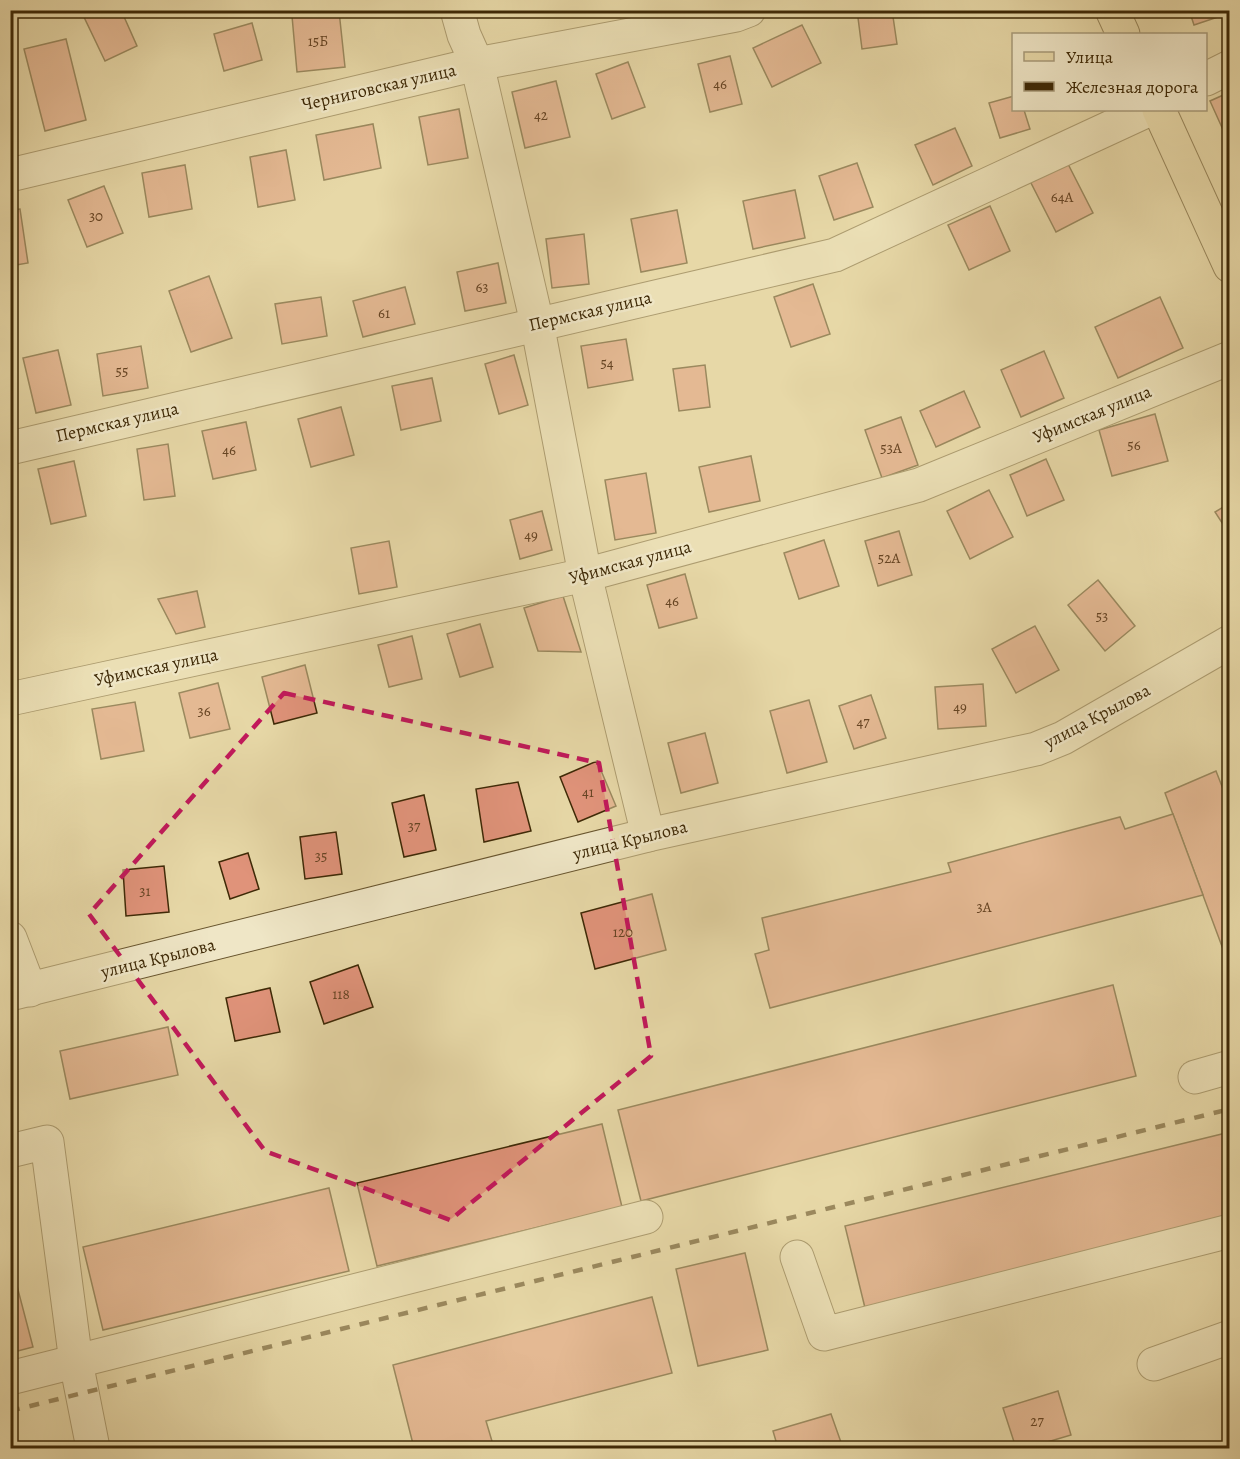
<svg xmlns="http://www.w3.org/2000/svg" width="1240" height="1459" font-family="Alegreya,serif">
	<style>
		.building { fill: #e0937a; stroke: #3e2906; stroke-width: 1.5 }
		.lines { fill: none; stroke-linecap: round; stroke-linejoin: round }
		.minor-casing { stroke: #68552e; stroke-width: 35 }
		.major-casing { stroke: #3e2906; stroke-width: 35 }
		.minor { stroke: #efe6c6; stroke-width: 33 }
		.major { stroke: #e7d8a7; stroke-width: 33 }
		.rail { stroke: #3e2906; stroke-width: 4.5; stroke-dasharray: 10 10; stroke-linecap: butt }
		.marked { fill: none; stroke: #c2185b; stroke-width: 4.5; stroke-dasharray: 12 8; stroke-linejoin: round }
		.labels { text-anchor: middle; stroke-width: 5; stroke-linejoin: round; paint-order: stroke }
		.number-label { font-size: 15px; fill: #664423 }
		.street-label { font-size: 18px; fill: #3e2906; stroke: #efe6c6 }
	</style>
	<rect width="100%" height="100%" fill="#e7d8a7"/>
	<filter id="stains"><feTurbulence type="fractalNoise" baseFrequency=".00333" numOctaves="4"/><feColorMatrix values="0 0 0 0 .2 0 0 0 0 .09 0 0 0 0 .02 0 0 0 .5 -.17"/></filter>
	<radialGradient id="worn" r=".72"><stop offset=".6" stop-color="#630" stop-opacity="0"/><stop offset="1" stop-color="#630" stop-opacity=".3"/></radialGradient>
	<g class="building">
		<path d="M92,10h29l16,36 -32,15 -22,-46z"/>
		<path d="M857,10h35l5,34 -35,5z"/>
		<path d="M1189,10h41v3l-36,12z"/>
		<path d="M339,11l6,56 -48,5 -5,-56z"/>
		<path d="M252,23l10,37 -38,11 -10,-37z"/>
		<path d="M802,25l19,38 -49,24 -19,-39z"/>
		<path d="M66,39l20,81 -41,11 -21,-82z"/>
		<path d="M730,56l12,48 -32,8 -12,-48z"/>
		<path d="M628,62l17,45 -33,12 -16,-45z"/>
		<path d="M556,81l14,56 -45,11 -13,-56z"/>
		<path d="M1230,92v51h-1l-19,-42z"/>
		<path d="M1014,96v14h10l6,19 -30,9 -11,-35z"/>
		<path d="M459,109l9,49 -40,7 -9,-48z"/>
		<path d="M373,124l8,44 -57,12 -8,-45z"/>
		<path d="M955,128l17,38 -39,19 -18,-40z"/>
		<path d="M286,150l9,50 -37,7 -8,-50z"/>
		<path d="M1067,162l26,51 -37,19 -26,-51z"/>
		<path d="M857,163l16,44 -39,13 -15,-44z"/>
		<path d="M185,165l7,44 -43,8 -7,-44z"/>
		<path d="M104,186l19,47 -36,14 -19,-47z"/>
		<path d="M795,190l10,48 -52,11 -10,-48z"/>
		<path d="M990,206l20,45 -41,19 -21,-45z"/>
		<path d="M20,209l8,54 -18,3v-56z"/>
		<path d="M677,210l10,53 -46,9 -10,-53z"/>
		<path d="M584,234l5,50 -37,4 -6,-49z"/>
		<path d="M498,263l8,40 -41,8 -8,-39z"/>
		<path d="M209,276l23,62 -41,14 -22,-61z"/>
		<path d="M813,284l17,50 -39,13 -17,-50z"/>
		<path d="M405,287l10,37 -52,13 -10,-36z"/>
		<path d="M321,297l6,39 -45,8 -7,-40z"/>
		<path d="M1160,297l23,51 -65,30 -23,-51z"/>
		<path d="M626,339l7,41 -45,8 -7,-42z"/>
		<path d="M141,346l7,42 -45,8 -6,-42z"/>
		<path d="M58,350l13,55 -35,8 -13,-55z"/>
		<path d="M1044,351l20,47 -43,19 -20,-47z"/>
		<path d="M514,355l14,50 -29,9 -14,-50z"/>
		<path d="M705,365l5,42 -31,4 -6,-42z"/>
		<path d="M432,378l9,43 -40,9 -9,-44z"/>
		<path d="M964,391l16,36 -44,20 -16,-36z"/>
		<path d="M341,407l13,48 -43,12 -13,-48z"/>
		<path d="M1155,414l13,47 -56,15 -13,-46z"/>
		<path d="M901,417l17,48 -36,13 -17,-48z"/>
		<path d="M246,422l10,48 -43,9 -11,-48z"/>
		<path d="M168,444l7,52 -31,4 -7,-51z"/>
		<path d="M751,456l9,45 -51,11 -10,-45z"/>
		<path d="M1046,459l18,41 -37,16 -17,-41z"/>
		<path d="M74,461l12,55 -35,8 -13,-55z"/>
		<path d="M646,473l10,60 -41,7 -10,-60z"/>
		<path d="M989,490l24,47 -43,22 -23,-48z"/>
		<path d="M1230,503v32l-15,-23z"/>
		<path d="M542,511l10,39 -32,9 -10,-39z"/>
		<path d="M899,531l13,44 -34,11 -13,-45z"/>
		<path d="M824,540l15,46 -40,13 -15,-46z"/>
		<path d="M389,541l8,46 -38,7 -8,-46z"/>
		<path d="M685,574l12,44 -38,10 -12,-43z"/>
		<path d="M1098,580l37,46 -30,25 -37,-46z"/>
		<path d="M197,591l8,36 -29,7 -18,-35z"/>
		<path d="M563,596l18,56 -43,-1 -14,-43z"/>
		<path d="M480,624l13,43 -33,10 -13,-43z"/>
		<path d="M1035,626l24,44 -43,23 -24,-44z"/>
		<path d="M412,636l10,43 -33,8 -11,-42z"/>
		<path d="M305,665l12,48 -43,11 -12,-47z"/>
		<path d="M218,683l12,46 -40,9 -11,-45z"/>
		<path d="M983,684l3,42 -48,3 -3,-42z"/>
		<path d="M871,695l15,43 -32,11 -15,-43z"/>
		<path d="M809,700l18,62 -40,11 -17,-62z"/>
		<path d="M135,702l9,49 -43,8 -9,-50z"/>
		<path d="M705,733l13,50 -37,10 -13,-50z"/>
		<path d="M597,761l19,45 -38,16 -18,-45z"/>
		<path d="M1216,771l14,36v161l-65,-175z"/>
		<path d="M518,782l13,49 -47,11 -8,-53z"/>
		<path d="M424,795l12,55 -32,7 -12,-54z"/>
		<path d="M1173,814l30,81 -433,113 -15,-54 14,-4 -7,-32 189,-46 -3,-9 172,-46 5,12z"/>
		<path d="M336,832l6,42 -37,5 -5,-42z"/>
		<path d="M248,853l11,36 -29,10 -11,-37z"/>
		<path d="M164,866l5,46 -43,4 -3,-46z"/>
		<path d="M652,894l14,56 -71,19 -14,-56z"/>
		<path d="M358,965l15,42 -49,17 -14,-42z"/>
		<path d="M1113,985l23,91 -495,125 -23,-91z"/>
		<path d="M270,988l10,44 -45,9 -9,-43z"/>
		<path d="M168,1027l10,48 -108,24 -10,-48z"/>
		<path d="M602,1124l20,83 -245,59 -20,-83z"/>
		<path d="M1230,1132v91l-364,89 -21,-86z"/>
		<path d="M329,1188l20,83 -246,59 -20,-83z"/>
		<path d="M745,1253l23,97 -70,16 -22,-97z"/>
		<path d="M11,1263l22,84 -23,6v-90z"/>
		<path d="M652,1297l20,76 -186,48 8,27h-80l-21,-83z"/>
		<path d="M1058,1391l13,44 -44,13h-11l-13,-40z"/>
		<path d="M831,1414l12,34h-65l-5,-17z"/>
	</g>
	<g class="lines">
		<g class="minor-casing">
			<g id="minor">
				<path d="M457,10l7,25 13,29 60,259 48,252 63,260"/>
				<path d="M1206,79l24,-12"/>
				<path d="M10,175l467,-111 259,-49 13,-5"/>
				<path d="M10,448l825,-193 313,-145"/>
				<path d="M10,699l575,-124 334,-90 311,-127"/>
				<path d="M10,938l20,52"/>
				<path d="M10,994l638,-159 388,-86 27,-11 167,-96"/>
				<path d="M1195,1077l35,-10"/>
				<path d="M10,1151l37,-9 29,220 17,86"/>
				<path d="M797,1257l27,77 406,-103"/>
				<path d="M1154,1364l76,-27"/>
				<path d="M10,1378l636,-161"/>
			</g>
		</g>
		<g class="major-casing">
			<g id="major">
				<path d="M1112,10l11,24"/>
				<path d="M1159,110l71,156"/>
			</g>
		</g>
		<use href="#minor" class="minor"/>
		<use href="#major" class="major"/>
		<path class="rail" d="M10,1411l1220,-302"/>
	</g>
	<path d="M0 0H1240V1459H0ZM284,693l315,70 52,293 -201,164 -185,-69 -176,-237z" fill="#e7d8a7" fill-opacity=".55" fill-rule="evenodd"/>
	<path class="marked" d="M284,693l315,70 52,293 -201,164 -185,-69 -176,-237z"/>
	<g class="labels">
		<g class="number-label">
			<text x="318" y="46">15Б</text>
			<text x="720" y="89">46</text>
			<text x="541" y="120">42</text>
			<text x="1062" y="202">64А</text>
			<text x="96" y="221">30</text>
			<text x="482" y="292">63</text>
			<text x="384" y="318">61</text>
			<text x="607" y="368">54</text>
			<text x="122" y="376">55</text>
			<text x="1134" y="450">56</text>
			<text x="891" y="453">53А</text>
			<text x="229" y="455">46</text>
			<text x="531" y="540">49</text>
			<text x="889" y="563">52А</text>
			<text x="672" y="606">46</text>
			<text x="1102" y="621">53</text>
			<text x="960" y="712">49</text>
			<text x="204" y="716">36</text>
			<text x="863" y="727">47</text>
			<text x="588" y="797">41</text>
			<text x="414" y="831">37</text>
			<text x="321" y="861">35</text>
			<text x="145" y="896">31</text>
			<text x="984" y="912">3А</text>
			<text x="623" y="937">120</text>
			<text x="341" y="999">118</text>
			<text x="1037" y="1426">27</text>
		</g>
		<g class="street-label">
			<text transform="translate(379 87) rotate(-13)" y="6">Черниговская улица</text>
			<text transform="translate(590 311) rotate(-13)" y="6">Пермская улица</text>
			<text transform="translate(1092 414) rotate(-22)" y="6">Уфимская улица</text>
			<text transform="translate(117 422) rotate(-13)" y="6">Пермская улица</text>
			<text transform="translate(630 562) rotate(-15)" y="6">Уфимская улица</text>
			<text transform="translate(156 667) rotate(-12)" y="6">Уфимская улица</text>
			<text transform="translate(1097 716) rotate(-28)" y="6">улица Крылова</text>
			<text transform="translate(630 840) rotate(-14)" y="6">улица Крылова</text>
			<text transform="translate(158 958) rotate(-14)" y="6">улица Крылова</text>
		</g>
	</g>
	<rect width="1240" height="1459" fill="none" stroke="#e7d8a7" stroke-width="36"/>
	<rect x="12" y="12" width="1216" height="1435" fill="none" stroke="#3e2906" stroke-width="3"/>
	<rect x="18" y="18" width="1204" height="1423" fill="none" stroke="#3e2906" stroke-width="1.5"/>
	<rect x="1012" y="33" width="195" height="78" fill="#efe6c6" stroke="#a89a79" stroke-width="1.5"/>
	<rect x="1024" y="52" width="30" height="9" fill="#e7d8a7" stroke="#a89a79" stroke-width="1.5"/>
	<text x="1066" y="63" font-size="18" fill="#3e2906">Улица</text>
	<rect x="1024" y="82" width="30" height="9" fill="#3e2906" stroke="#a89a79" stroke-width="1.5"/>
	<text x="1066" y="93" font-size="18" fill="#3e2906">Железная дорога</text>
	<rect width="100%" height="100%" filter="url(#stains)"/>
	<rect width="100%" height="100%" fill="url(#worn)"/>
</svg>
